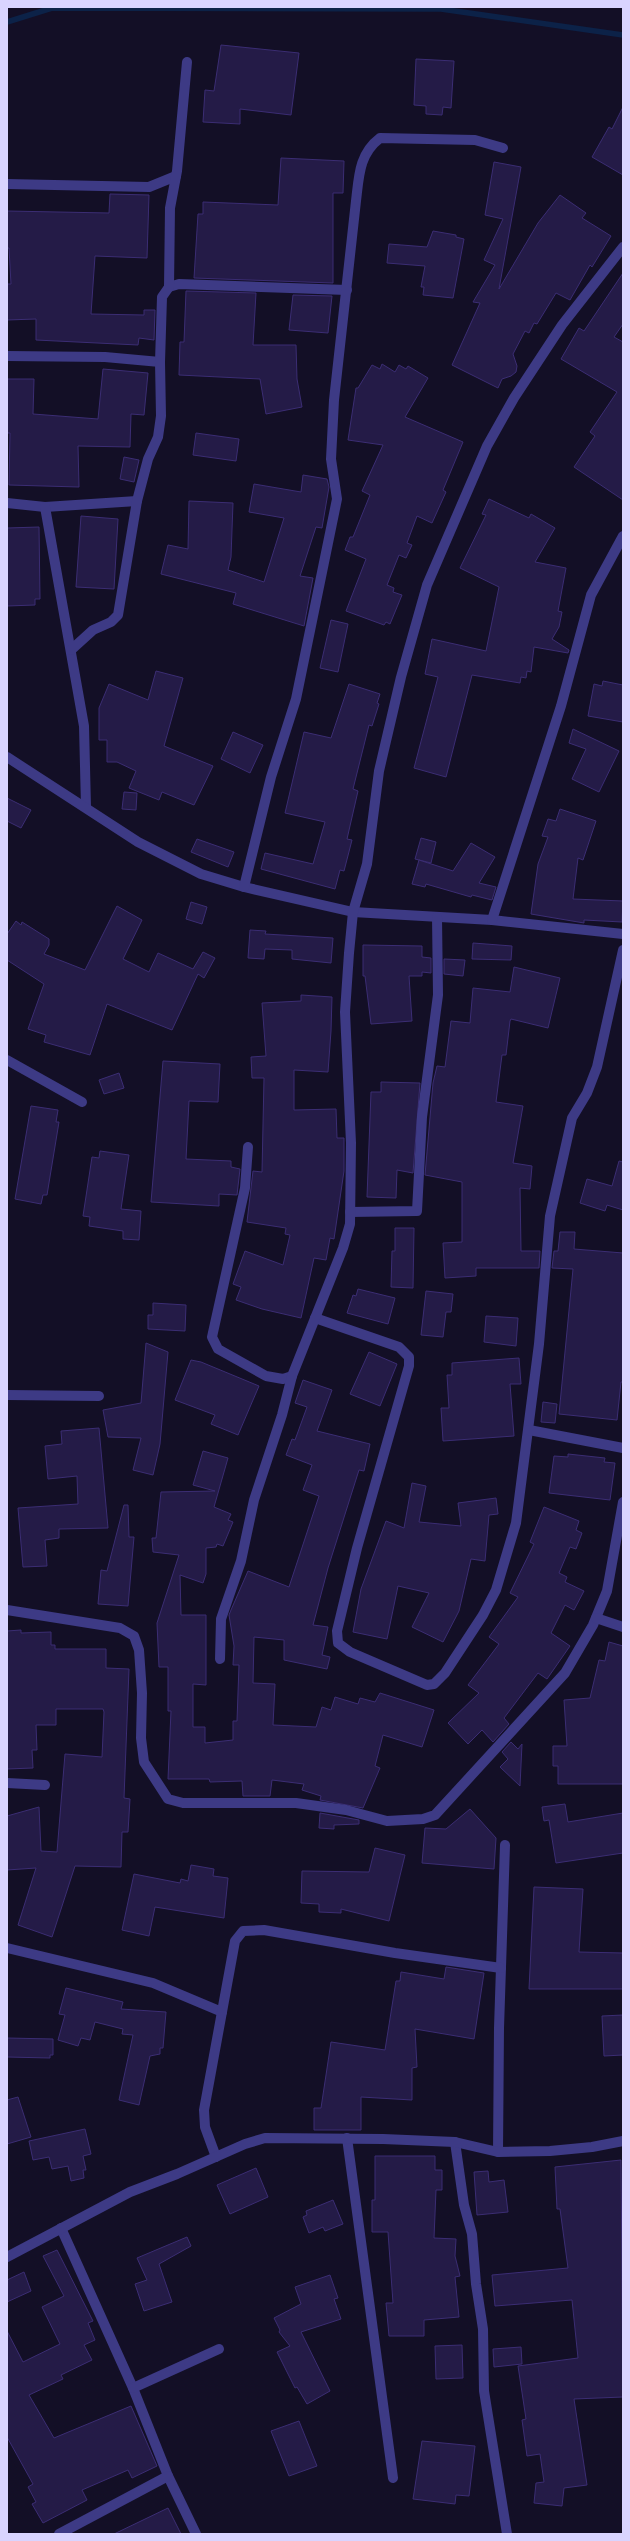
<svg xmlns="http://www.w3.org/2000/svg" width="630" height="2541" font-family="Rubik,sans-serif">
	<style>
		.lines { fill: none; stroke-linecap: round; stroke-linejoin: round }
		.stream { stroke: #0c2248; stroke-width: 5.5 }
		.building { fill: #241b47; stroke: #3b2d73 }
		.minor { stroke: #3d3a85; stroke-width: 10 }
	</style>
	<rect width="100%" height="100%" fill="#130f26"/>
	<g class="lines">
		<path class="stream" d="M7,22l45,-14 389,1 182,26"/>
	</g>
	<g class="building">
		<path d="M221,45l78,8 -8,62 -51,-6v15l-37,-2 2,-32 9,1z"/>
		<path d="M416,59l38,2 -3,47 -8,-1 -1,8 -16,-1v-8l-12,-1z"/>
		<path d="M623,107v68l-31,-18 17,-30 3,2z"/>
		<path d="M281,158l63,3 -1,32h-10v90l-139,-5 4,-64h5v-12l75,3z"/>
		<path d="M494,162l27,5 -22,122 39,-66 22,-28 26,18 -4,5 29,18 -19,31 -2,-2 -20,35 -14,-7 -19,31 -3,-1 -5,10 -4,-2 -12,23 4,12 -1,6 -5,4 -9,3 -4,9 -46,-23 28,-62 -7,-1 22,-37 -11,-5 19,-41 -18,-4z"/>
		<path d="M110,194l39,1 -2,63 -52,-2 -4,58 53,1v-5h11l-1,30 -15,-2 -1,7 -102,-5v-21l-29,1v-36h4l-2,-36h-2v-37l102,2z"/>
		<path d="M433,231l23,4v2l8,2 -11,59 -30,-3 1,-8h-3l4,-21 -38,-3 2,-19 38,3z"/>
		<path d="M623,273v51l-9,13 9,5v158l-49,-33 21,-31 -5,-4 27,-40 -56,-33 18,-31 5,3z"/>
		<path d="M186,291l70,2 -3,52h43l1,34 5,28 -36,7 -6,-35 -81,-4 1,-33h4z"/>
		<path d="M293,295l39,1 -4,37 -39,-3z"/>
		<path d="M382,364l13,8 4,-7 7,4 2,-3 20,12 -23,39 58,25 -20,48 3,2 -14,31 -15,-7 -10,27 5,2 -6,13 -7,-3 -12,30 7,3 -1,4 9,3 -12,29 -4,-2 -2,3 -38,-14 20,-52 -21,-9 5,-13h3l17,-42 -8,-4 21,-46 -35,-5 8,-52h2l14,-23 8,4z"/>
		<path d="M103,369l45,4 -4,42 -13,-1 -1,33 -52,-1 1,41 -70,-2 1,-52h-3v-54h27l-1,35 65,5z"/>
		<path d="M196,433l43,6 -3,22 -43,-6z"/>
		<path d="M124,457l15,3 -5,22 -14,-3z"/>
		<path d="M303,475l24,4 2,8 -7,41 -6,-1 -16,49 13,2 -9,48 -71,-22 3,-11 -75,-19 7,-29 20,4 1,-48 44,2 -2,54 -3,13 36,12 20,-64 -35,-6 5,-28 47,8z"/>
		<path d="M489,499l40,19 2,-4 24,14 -20,34 31,6 -8,43 4,1 -3,15 -7,12 17,11 -1,3 -34,-6 -3,25 -4,-1 -1,7 -5,-1 -1,6 -48,-8 -26,102 -32,-9 24,-91 -13,-3 7,-35 54,12 13,-64 -39,-19 26,-53 -4,-1z"/>
		<path d="M81,516l37,3 -4,70 -38,-2z"/>
		<path d="M39,527l1,72h-5v6l-28,1v-78z"/>
		<path d="M331,620l17,4 -10,48 -18,-4z"/>
		<path d="M156,671l27,7 -19,68 49,20 -19,39 -32,-13 -3,8 -30,-12 7,-17 -19,-9h-10v-22h-8v-32l10,-24 39,16z"/>
		<path d="M603,681l20,4v37l-35,-6 6,-32 8,2z"/>
		<path d="M349,684l31,10 -3,9 2,1 -7,22 -3,-1 -16,64 5,2 -11,48 5,1 -8,31 -4,-1 -5,19 -74,-20 4,-16 48,11 12,-42 -40,-9 19,-81 27,6z"/>
		<path d="M573,729l46,22 -20,41 -27,-13 14,-30 -17,-6z"/>
		<path d="M233,732l30,13 -13,28 -29,-14z"/>
		<path d="M124,792l13,1 -1,17 -14,-1z"/>
		<path d="M7,798l24,12 -10,18 -14,-7z"/>
		<path d="M560,809l36,12 -13,39 -5,-2 -5,41 50,2 -1,21 -38,-2v3l-53,-9 7,-50 10,-27 -6,-1 6,-17 8,2z"/>
		<path d="M421,838l15,4 -5,21 -16,-4z"/>
		<path d="M197,839l37,13 -6,15 -37,-15z"/>
		<path d="M471,843l24,14 -16,26 17,4 -4,13 -20,-5 -1,2 -45,-13 -1,3 -13,-3 7,-24 34,11z"/>
		<path d="M191,902l16,5 -5,17 -16,-5z"/>
		<path d="M117,906l25,14 -19,39 26,13 9,-19 35,16 10,-17 12,6 -11,20 -6,-4 -26,56 -65,-26 -17,51 -46,-13 2,-7 -18,-6 16,-45 -37,-24v-26l9,-13 5,4 1,-3 27,17v6l-5,9 41,16z"/>
		<path d="M250,930l16,1 -1,3 68,4 -2,25 -39,-4v-9l-27,-1 -1,10 -16,-1z"/>
		<path d="M473,943l39,3 -1,14 -39,-1z"/>
		<path d="M363,945l59,1v11l9,1v15l-9,-1v4h-13l3,45 -41,3 -6,-48h-2z"/>
		<path d="M444,959l21,1 -2,16 -19,-2z"/>
		<path d="M514,967l46,11 -12,50 -37,-9 -1,2 -4,34h-4l-6,47 27,4 -10,57 19,3 -2,23 -10,-1 1,63h19l-1,17h-63v8l-31,2 -2,-35 19,-1v-60l-37,-7 8,-92 4,-17 8,1 6,-46 19,2 3,-35 37,4z"/>
		<path d="M301,995l31,2 -1,34 -3,41 -34,-2v40l42,-1 1,29h7v33l-10,68 -4,-1 -4,22 -12,-2 -13,60 -39,-9 -26,-9 5,-13 -8,-3 12,-33 38,14 7,-30 -5,-1 1,-6 -39,-6 6,-51 9,1 2,-94h-12l-1,-21 15,-1 -4,-53 39,-2z"/>
		<path d="M163,1061l57,3 -2,38 -29,-1 -3,58 45,2v6l9,2 -3,26 -18,-1v12l-68,-4z"/>
		<path d="M119,1073l5,15 -20,6 -5,-14z"/>
		<path d="M381,1082l39,1 -7,90 -16,-3 -1,28 -29,-1 4,-105h10z"/>
		<path d="M31,1106l27,4 -2,12h3l-12,73h-4l-2,9 -26,-5z"/>
		<path d="M100,1151l29,4 -8,54 20,2 -2,29 -16,-1v-8l-34,-5 1,-9 -7,-1 9,-59 7,1z"/>
		<path d="M619,1161l4,1v48l-16,-5 -2,6 -25,-8 7,-24 25,7z"/>
		<path d="M395,1228h19l-1,60 -22,-1 1,-36h3z"/>
		<path d="M560,1232h15l-1,17 49,4v129h-2l-4,38 -58,-6 14,-145 -21,-1 2,-17h4z"/>
		<path d="M358,1289l37,9 -7,26 -41,-11 6,-18 3,1z"/>
		<path d="M426,1291l27,3 -2,18h-5l-3,25 -22,-2z"/>
		<path d="M153,1303l33,2 -1,26 -37,-2v-14h5z"/>
		<path d="M486,1316l32,2 -2,28 -32,-4z"/>
		<path d="M146,1343l22,9 -8,92 -7,31 -20,-5 8,-32 -33,-1 -5,-27 38,-7z"/>
		<path d="M369,1352l28,12 -17,42 -30,-12z"/>
		<path d="M519,1358l2,26h-11l4,52 -71,5 -2,-33h8l-2,-33h5v-12z"/>
		<path d="M191,1360l10,2 58,24 -21,49 -27,-11 4,-9 -40,-15z"/>
		<path d="M303,1380l29,10 -15,41 53,13 -6,27 -5,-1 -31,98 -15,57 15,2 -6,28 8,2 -3,12 -43,-9v-20l-30,-3 -1,46 22,1 -2,41 43,2 6,-20 9,3 4,-13 23,7 2,-6 15,4 5,-9 54,17 -12,37 -39,-12 -8,31 5,2 -17,40 -43,-8 1,-4 -19,-6 2,-6 -32,-4 -2,16h-27l-1,-15 -32,1 -1,-3h-41l3,-68h-3v-44h-9l-2,-44 22,-68 -26,-3 -1,-14h4l5,-46 54,-1 -22,-6 10,-34 25,7 -14,49 17,7 -3,6 5,2 -10,24 -6,-2 -1,3 -10,1v26l-3,9 -23,-8 1,40h25v70l-13,-1v43h12v16l28,-3v-19h4l2,-56h-6l1,-19 -5,-31 2,-5 17,-39 41,16 30,-91 -16,-6 9,-25 -26,-10 6,-16 3,1 12,-33 -12,-4z"/>
		<path d="M543,1402l14,2 -2,19 -14,-1z"/>
		<path d="M99,1428l9,100 -49,1v9l-14,2 2,26 -24,1 -5,-59 60,-4 -1,-28 -29,3 -3,-33 17,-2 -1,-13z"/>
		<path d="M568,1454l37,4 -1,4 11,1 -5,37 -61,-7 5,-37 14,1z"/>
		<path d="M412,1483l14,3 -7,36 42,4 -3,-23 38,-5 2,16 -9,1 -4,46 -14,-2 -12,52 -16,31 -31,-15 17,-34 -31,-7 -11,53 -34,-7 8,-43 25,-68 18,7z"/>
		<path d="M124,1505h4l1,32h5l-6,69 -30,-2 3,-34 6,1z"/>
		<path d="M544,1507l35,14 -3,9 6,3 -6,16 -6,-2 -11,26 8,4 -2,5 19,9 -10,19 -9,-5 -14,28 19,13 -23,33 -9,-6 -34,45 5,6 -16,18 -11,-12 -14,14 -20,-21 31,-30 -11,-8 31,-41 -10,-7 29,-40 -8,-4 24,-49 -4,-2z"/>
		<path d="M21,1630v3l30,-1v13h4v4h51v19l23,1 -5,129 6,1 -2,33h-6l-1,35 -46,-1 -23,71 -34,-12 18,-57 -29,2v-54l32,-9 2,44 16,1 8,-98 37,3 2,-45 -1,-3h-47v16h-20l1,25h-5l1,18 -26,1v-138z"/>
		<path d="M609,1642l14,4v138h-65v-18h-5v-20h14l-3,-46 26,-2 9,-38 6,1z"/>
		<path d="M511,1742l7,7 4,-5 -2,42 -20,-19 8,-8 -6,-7z"/>
		<path d="M565,1804l3,18 55,-9v40l-67,10 -7,-43 -5,1 -2,-14z"/>
		<path d="M470,1809l26,29 -2,31 -72,-6 3,-35 21,1z"/>
		<path d="M320,1813l39,7v4l-25,1v4l-15,-1z"/>
		<path d="M375,1848l30,7 -16,66 -48,-12v4l-22,-1v-8l-18,-1 1,-32 67,1z"/>
		<path d="M191,1865l23,4 -1,7 15,2 -4,40 -69,-11 -6,29 -27,-6 12,-56 46,9 1,-4 7,2z"/>
		<path d="M534,1887l49,2 -4,63 44,1v36h-94z"/>
		<path d="M446,1967l38,6 -10,66 -59,-10 2,38 -5,1v32l-51,-3v33h-47v-22h7l10,-66 54,8 11,-69h4l1,-9 43,7z"/>
		<path d="M66,1988l57,14 -2,7 45,3 -3,36h-3v6l-10,2 -11,49 -20,-5 14,-65 -11,-1 1,-5 -28,-7 -5,18 -9,-2 -3,8 -20,-6 7,-25 -6,-1z"/>
		<path d="M623,2015v40l-19,1 -2,-40z"/>
		<path d="M7,2038l46,1v16h-3v3l-43,-1z"/>
		<path d="M18,2097l13,40 -24,7v-44z"/>
		<path d="M85,2129l6,25 -8,2 3,14h-3l1,8 -13,3 -3,-15 -16,3 -3,-12 -16,3 -4,-19z"/>
		<path d="M375,2156h60v14h7v20h-6l-2,48 22,1 -1,17 5,20 -5,1 4,40 -35,3v16h-35l-3,-33h7l-5,-71h-16v-32h3z"/>
		<path d="M621,2160l2,237 -49,2 13,86 -23,3 -2,18 -28,-3 2,-20 8,-1 -4,-28 -13,2 -5,-36 4,-1 -8,-53 60,-8 -6,-58 -77,6 -3,-31 76,-7 -8,-59h-3l-2,-42z"/>
		<path d="M256,2168l12,29 -38,17 -13,-29z"/>
		<path d="M488,2171l1,11 15,-2 4,32 -31,3 -3,-43z"/>
		<path d="M333,2200l10,24 -18,7 -2,-4 -14,6 -6,-16 4,-2 -1,-4z"/>
		<path d="M187,2237l4,9 -32,18 13,38 -28,9 -9,-27 12,-4 -10,-22z"/>
		<path d="M57,2250l36,71 -5,2 7,17 -11,5 8,15 -31,15 2,4 -34,16 25,43 77,-32 26,60 -25,12 -4,-8 -46,20 5,10 -44,23 -11,-19 4,-2 -8,-15 5,-3 -26,-47v-106l16,31 37,-18 -18,-37 22,-11 -21,-40z"/>
		<path d="M24,2272l7,19 -24,11v-22z"/>
		<path d="M330,2275l8,23 -4,1 7,20 -40,13 29,59 -23,13 -10,-17 -2,1 -18,-36 13,-6 -11,-14 1,-2 -6,-12 27,-14 -6,-17z"/>
		<path d="M462,2345l1,33 -27,1 -1,-33z"/>
		<path d="M521,2347l1,17 -28,3 -1,-18z"/>
		<path d="M299,2421l18,45 -28,10 -18,-45z"/>
		<path d="M422,2441l53,5 -6,50 -13,-1 -1,9 -42,-5z"/>
		<path d="M168,2508l13,26h-67z"/>
	</g>
	<g class="lines">
		<g class="minor">
			<path d="M7,184l142,3 27,-11"/>
			<path d="M169,287l10,-3 168,6"/>
			<path d="M7,356l98,1 55,5"/>
			<path d="M7,503l38,4 92,-6"/>
			<path d="M45,507l39,219 2,81"/>
			<path d="M71,650l22,-20 18,-8 7,-7 19,-114 11,-42 10,-22 3,-21 -1,-54 2,-65 7,-10 1,-79 7,-37 10,-109"/>
			<path d="M7,757l131,85 63,32 43,13 109,25 139,8 131,14"/>
			<path d="M244,887l27,-110 25,-78 41,-200 -6,-40 3,-59 22,-199c3,-25 3,-47 24,-63l95,2 28,8"/>
			<path d="M492,920l69,-214 30,-111 32,-59"/>
			<path d="M7,1060l75,42"/>
			<path d="M248,1147l-3,41 -33,149 6,12 48,27 17,3 9,-3"/>
			<path d="M350,1212l67,-1 5,-94 16,-122 -1,-78"/>
			<path d="M315,1318l84,29 10,10v9l-52,182 -20,83 1,12 12,9 77,33 7,-1 11,-11 38,-58 13,-25 20,-67 23,-179 11,-128 22,-98 15,-25 10,-26 26,-117"/>
			<path d="M7,1395l92,1"/>
			<path d="M529,1430l94,18"/>
			<path d="M7,1610l113,18 14,8 5,14 3,43 -1,45 3,24 24,37 15,4h113l50,7 41,11 36,-2 12,-4 130,-142 28,-48 14,-34 16,-89"/>
			<path d="M596,1618l27,9"/>
			<path d="M220,1659l1,-40 20,-58 13,-61 28,-85 10,-39 51,-128 7,-24 1,-81 -6,-131 4,-59 4,-41 14,-48 12,-93 22,-94 26,-92 60,-139 27,-48 48,-73 61,-78"/>
			<path d="M7,1783l38,2"/>
			<path d="M7,1948l146,35 69,29"/>
			<path d="M347,2138l46,340"/>
			<path d="M455,2142l9,63 8,29 4,50 7,45 1,62 23,143"/>
			<path d="M498,2152l1,-124 6,-183"/>
			<path d="M216,2157l-11,-30 -1,-17 31,-169 8,-10 21,-1 131,23 106,15"/>
			<path d="M61,2228l72,160 35,88 28,58"/>
			<path d="M7,2257l123,-65 47,-18 68,-30 20,-6 118,1 72,3 43,10 52,-1 42,-4 31,-6"/>
			<path d="M133,2388l86,-39"/>
			<path d="M59,2534l109,-58"/>
		</g>
	</g>
	<rect width="630" height="2541" fill="none" stroke="#d9d4ff" stroke-width="16"/>
</svg>
